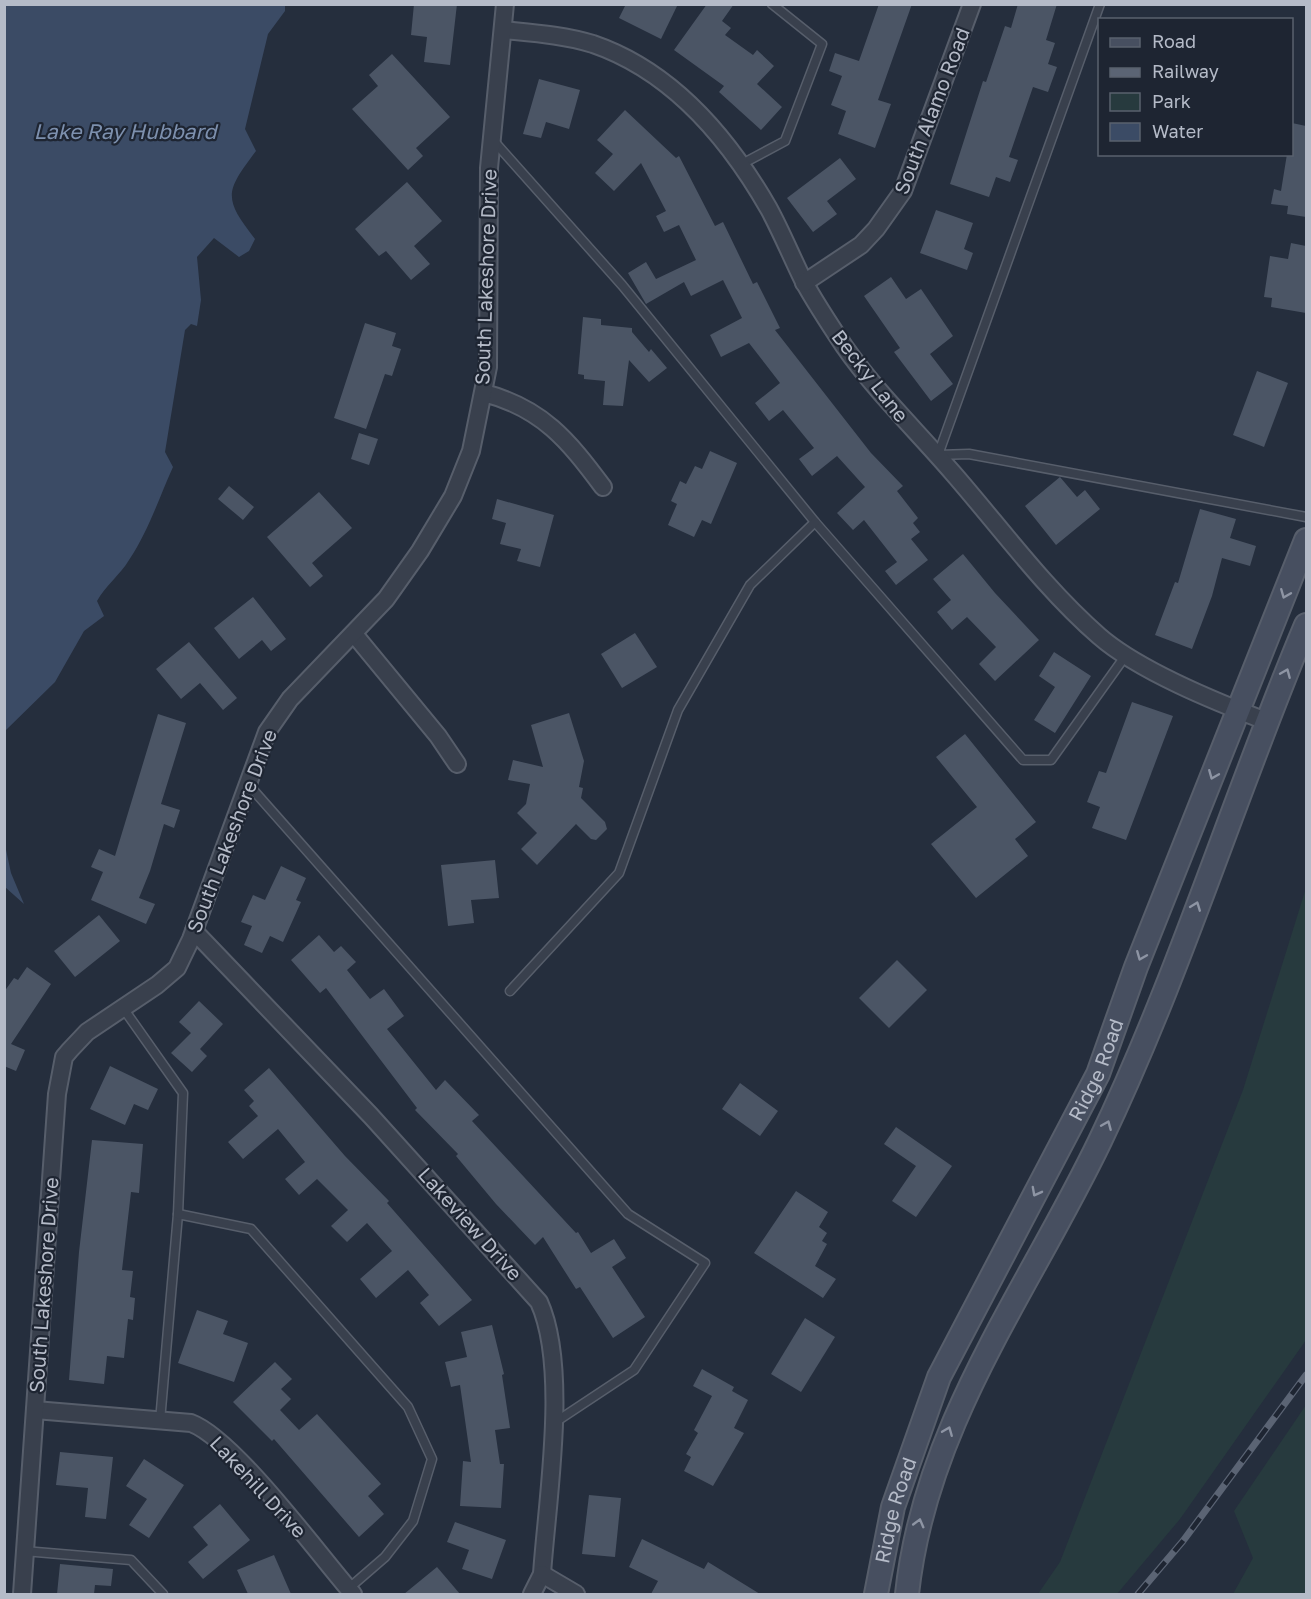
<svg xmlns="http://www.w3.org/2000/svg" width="1311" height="1599" font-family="'Golos Text',sans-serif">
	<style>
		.green { fill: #273a3e }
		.water { fill: #3b4b65 }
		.building { fill: #4b5565 }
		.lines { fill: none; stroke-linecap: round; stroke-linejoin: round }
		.lane-casing { stroke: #575e6b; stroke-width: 11 }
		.street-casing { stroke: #575e6b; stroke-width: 20 }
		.secondary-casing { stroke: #575e6b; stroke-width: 26 }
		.lane { stroke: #39404d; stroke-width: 8 }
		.street { stroke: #39404d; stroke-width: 16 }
		.secondary { stroke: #474f60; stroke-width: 22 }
		.rail-casing { stroke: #5b6474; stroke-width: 7 }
		.rail { stroke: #1e2532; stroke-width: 4.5; stroke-dasharray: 14; stroke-linecap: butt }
		.oneway { stroke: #8e95a4 }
		.labels { text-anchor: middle; stroke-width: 4.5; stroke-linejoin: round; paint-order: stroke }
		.street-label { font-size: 20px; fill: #b5bbc8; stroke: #1e2532 }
		.water-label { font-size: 21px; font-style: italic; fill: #7d90ae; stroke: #1e2532 }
	</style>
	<rect width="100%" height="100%" fill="#252e3d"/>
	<g class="green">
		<path d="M1306,888v452l-126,179 -63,75h-79l22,-32 183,-472z"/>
		<path d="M1306,1405v189h-73l20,-36 -19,-47z"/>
	</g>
	<g class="water">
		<path d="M5,4l280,1v6l-17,23 -23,95 11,22c-31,41 -33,47 -1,88l-6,12 -10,6 -25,-19 -17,19 4,43 -4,26 -6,-2 -6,6 -20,122 8,15c-14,31 -25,65 -44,93 -9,15 -23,25 -32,41l7,15 -20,15 -29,51 -50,49z"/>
		<path d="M5,845l6,28 13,31 -19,-17z"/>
	</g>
	<g class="building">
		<path d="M414,4h43l-7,61 -26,-3 3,-25 -16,-2z"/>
		<path d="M626,4h52l-17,35 -42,-21z"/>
		<path d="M707,4h27l-12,17 9,7 -6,7 28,20 4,-5 17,16 -17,18 25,23 -21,23 -42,-38 5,-6 -50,-36z"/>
		<path d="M879,4h33l-34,96 13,4 -16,44 -37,-14 8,-23 -15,-6 11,-29 -13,-5 6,-18 24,8z"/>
		<path d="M1018,4h39l-11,36 9,3 -7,21 9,3 -9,25 -15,-5 -24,70 9,3 -8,22 -14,-5 -7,20 -39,-13 33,-103 3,1 19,-56 6,2z"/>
		<path d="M392,54l58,63 -34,31 7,8 -15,14 -56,-61 26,-23 -9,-11z"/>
		<path d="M539,79l41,11 -11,39 -23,-7 -5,16 -18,-4z"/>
		<path d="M625,110l51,48 3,-2 36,70 8,-4 30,62 4,-2 23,46 -5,2 96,123 32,33 -6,5 21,27 -5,5 7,9 -9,7 17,21 -32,25 -11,-14 12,-9 -33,-42 -11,10 -16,-17 28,-26 -28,-31 -25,20 -13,-17 15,-11 -31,-38 -14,11 -14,-18 25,-20 -31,-40 -28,14 -11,-22 32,-17 -19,-38 -32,16 -7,-14 -38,22 -18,-31 18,-11 10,17 40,-19 -17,-35 -15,7 -8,-16 10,-5 -25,-48 -27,28 -19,-18 18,-19 -16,-14z"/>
		<path d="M1292,123l14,3v91l-19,-3 1,-8 -17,-2 3,-15 7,2 6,-37h5z"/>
		<path d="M840,158l16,21 -29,22 10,13 -24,18 -26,-34z"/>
		<path d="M407,182l35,39 -28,25 16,18 -19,16 -25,-29 -7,5 -24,-27z"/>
		<path d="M936,210l37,13 -9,26 9,4 -6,17 -47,-17z"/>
		<path d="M1291,243l15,3v67l-35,-6 1,-9 -8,-1 6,-41 18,3z"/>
		<path d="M891,277l15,22 15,-10 32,47 -23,18 23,30 -22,17 -37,-49 6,-4 -36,-52z"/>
		<path d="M583,317l18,2v6l31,3v4l17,20 2,-3 16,19 -18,14 -20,-22 -6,46 -20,-1 2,-24 -21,-2v-4l-6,-1z"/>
		<path d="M365,323l31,10 -4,13 9,3 -9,27 -7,-2 -19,55 -32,-11z"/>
		<path d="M1257,371l31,12 -24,64 -31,-12z"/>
		<path d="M359,433l19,6 -9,26 -18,-6z"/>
		<path d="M710,451l27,12 -26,61 -9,-4 -8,17 -26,-12 9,-21 -6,-3 9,-20 6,3 9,-18 7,3z"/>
		<path d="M1060,477l17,20 8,-7 15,19 -44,36 -31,-39z"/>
		<path d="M229,486l25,21 -11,13 -25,-21z"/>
		<path d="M319,492l33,36 -40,35 11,13 -13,11 -43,-50z"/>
		<path d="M497,499l57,16 -14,52 -23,-6 4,-12 -21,-5 6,-21 -14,-4z"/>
		<path d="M1200,509l36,10 -6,19 26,8 -6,20 -28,-8 -10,38 -20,53 -37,-14 20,-53 3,1z"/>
		<path d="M963,554l32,39 44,47 -44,41 -16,-17 17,-17 -29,-30 -15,13 -15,-18 14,-12 -18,-21z"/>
		<path d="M253,597l33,42 -15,12 -9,-11 -23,19 -25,-31z"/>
		<path d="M635,633l22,34 -35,21 -21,-34z"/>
		<path d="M189,642l48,56 -14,12 -23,-27 -19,16 -25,-30z"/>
		<path d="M1054,652l37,24 -36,57 -21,-13 21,-33 -16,-11z"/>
		<path d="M1132,702l41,14 -47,124 -34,-12 8,-21 -13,-5 12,-31 7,2z"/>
		<path d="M569,713l15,48 -5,26 4,1 -2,10 24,24 2,7 -11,11 -5,-1 -15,-15 -39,41 -16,-16 16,-16 -20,-20 9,-9 4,-20 -22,-4 5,-20 30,7 -12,-42z"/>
		<path d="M158,714l28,9 -25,81 19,6 -6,18 -10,-4 -14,47 -11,27 16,6 -9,20 -55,-24 12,-28 -12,-5 8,-18 16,7z"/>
		<path d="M965,734l71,88 -21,17 13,17 -52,42 -45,-54 46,-37 -41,-50z"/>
		<path d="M495,860l4,38 -28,2 3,23 -26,3 -7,-61z"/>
		<path d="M281,866l25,12 -10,22 5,2 -18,40 -13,-6 -8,17 -18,-8 8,-19 -11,-4 12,-27 12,5z"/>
		<path d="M99,915l21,26 -45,36 -21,-26z"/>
		<path d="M319,935l15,17 7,-6 15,16 -9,8 23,29 14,-10 20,27 -17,13 49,61 9,-10 34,35 -7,6 104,112 2,-1 13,21 23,-14 12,19 -14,9 33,50 -32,21 -33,-51 -4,2 -33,-52 -8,8 -39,-41 -40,-48 2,-2 -43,-44 2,-2 -91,-120 -6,5 -29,-33z"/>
		<path d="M897,960l30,30 -38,38 -30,-30z"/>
		<path d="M27,967l24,17 -40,60 14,6 -9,21 -12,-5v-74l10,-14 4,2z"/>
		<path d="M199,1001l24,23 -23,25 7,7 -15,16 -21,-19 20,-20 -12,-11z"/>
		<path d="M110,1066l48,23 -10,21 -14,-6 -9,21 -35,-16z"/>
		<path d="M269,1068l76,88 44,45 -2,2 85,97 -33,26 -19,-23 9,-8 -21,-25 -32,28 -16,-19 32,-28 -25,-28 -20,19 -16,-16 17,-16 -31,-31 -18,16 -14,-16 20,-17 -27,-33 -35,30 -15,-17 30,-26 -9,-10 5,-5 -10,-11z"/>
		<path d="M740,1083l38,28 -18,25 -38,-27z"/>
		<path d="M896,1127l56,39 -36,51 -24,-16 24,-35 -32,-22z"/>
		<path d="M92,1140l51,4 -4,49 -8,-1 -9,78 11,1 -3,26 5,1 -2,22 -5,-1 -4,39 -17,-2 -3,28 -35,-4 10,-128z"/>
		<path d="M796,1191l32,21 -9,15 8,6 -5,8 5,3 -12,22 21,13 -13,19 -69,-45z"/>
		<path d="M197,1310l31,11 -5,13 25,9 -14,39 -56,-19z"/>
		<path d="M805,1318l30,19 -34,55 -30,-18z"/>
		<path d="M492,1325l12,49 -2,1 8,53 -15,2 5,34h4l-3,44 -41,-2 3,-45 8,1 -11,-77 -9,2 -6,-25 22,-5 -6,-25z"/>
		<path d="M275,1362l17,17 -11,10 10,10 -11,11 19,20 18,-16 64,70 -13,12 16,18 -25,23 -85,-98 -2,2 -39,-39z"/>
		<path d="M702,1369l32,18 -2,4 16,9 -14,28 10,5 -31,53 -29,-15 7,-14 -5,-3 12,-21 -4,-3 18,-34 -19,-10z"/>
		<path d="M60,1452l53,5 -7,62 -21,-2 3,-29 -32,-3z"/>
		<path d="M144,1459l40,26 -35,53 -20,-13 18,-26 -21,-13z"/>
		<path d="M589,1495l32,3 -6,59 -33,-3z"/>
		<path d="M220,1504l30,36 -47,39 -15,-17 20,-17 -15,-18z"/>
		<path d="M455,1522l51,18 -14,39 -30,-10 7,-19 -22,-8z"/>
		<path d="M642,1539l62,30 4,-7 52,32h-109l7,-13 -29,-14z"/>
		<path d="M274,1555l17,39h-43l-11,-24z"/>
		<path d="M60,1564l53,5 -2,17 -16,-1 -1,9h-37z"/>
		<path d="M437,1567l23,27h-56z"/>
	</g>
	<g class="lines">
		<g class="lane-casing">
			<g id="lane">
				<path d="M1100,4l-162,451 31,-1 337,63"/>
				<path d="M492,139l130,146 193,237 208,238h28l75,-105"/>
				<path d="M740,165l45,-24 37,-97 -50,-40"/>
				<path d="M247,783l381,431 77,49 -71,107 -80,53"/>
				<path d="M510,991l109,-118 59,-163 72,-125 65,-63"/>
				<path d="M123,1008l60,85 -5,121 -18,207"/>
				<path d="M178,1214l73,15 157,178 24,52 -19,62 -28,36 -37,32"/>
				<path d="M24,1551l107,9 32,34"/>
			</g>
		</g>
		<g class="street-casing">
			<g id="street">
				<path d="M503,30c30,3 61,5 90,14 79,27 136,95 176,165 13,24 23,49 35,73 12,22 26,43 40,64 32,46 72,84 108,126 48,55 92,116 147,164 40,35 117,66 167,85"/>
				<path d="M804,283l57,-38 15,-16 27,-38 69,-187"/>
				<path d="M484,393c58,15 84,47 119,94"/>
				<path d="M354,634l84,102 19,28"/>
				<path d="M194,931l177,185 168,186c30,66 8,198 3,272l-10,20"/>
				<path d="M35,1410l156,13c43,16 128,132 162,171"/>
				<path d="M542,1574l34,20"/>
				<path d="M22,1594l35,-500 7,-37 6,-7 17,-18 70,-47 20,-17 14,-29 76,-207 23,-33 96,-100 34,-48 33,-55 18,-45 17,-84 1,-199 16,-164"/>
			</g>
		</g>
		<g class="secondary-casing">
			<g id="secondary">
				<path id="s1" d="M876,1594l17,-87 46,-130 159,-303 38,-107 170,-427"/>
				<path d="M907,1594c18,-170 121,-303 193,-453 80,-167 134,-345 206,-516"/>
			</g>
		</g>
		<use href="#lane" class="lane"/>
		<use href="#street" class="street"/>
		<use href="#secondary" class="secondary"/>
		<g class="rail-casing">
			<path id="rail" d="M1138,1594l45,-53 123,-166"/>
		</g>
		<use href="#rail" class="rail"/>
	</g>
	<defs><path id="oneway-chevron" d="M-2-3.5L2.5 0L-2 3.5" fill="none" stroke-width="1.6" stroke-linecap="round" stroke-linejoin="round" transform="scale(1.5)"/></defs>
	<g class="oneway">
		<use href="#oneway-chevron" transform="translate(1285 594) rotate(112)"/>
		<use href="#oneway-chevron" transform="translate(1286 673) rotate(-67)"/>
		<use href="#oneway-chevron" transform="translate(1213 775) rotate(112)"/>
		<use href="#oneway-chevron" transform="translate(1196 906) rotate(-69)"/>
		<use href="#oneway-chevron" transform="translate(1141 956) rotate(112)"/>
		<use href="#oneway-chevron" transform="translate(1107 1125) rotate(-67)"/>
		<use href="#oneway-chevron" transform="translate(1036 1192) rotate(118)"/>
		<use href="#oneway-chevron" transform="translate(948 1431) rotate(-68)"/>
		<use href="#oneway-chevron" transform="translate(919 1523) rotate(-75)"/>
	</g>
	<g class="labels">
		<g class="street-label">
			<text transform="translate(932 111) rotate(-69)" y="7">South Alamo Road</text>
			<text transform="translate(486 277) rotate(-88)" y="7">South Lakeshore Drive</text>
			<text transform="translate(870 376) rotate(52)" y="7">Becky Lane</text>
			<text transform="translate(232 831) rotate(-69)" y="7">South Lakeshore Drive</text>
			<text dy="7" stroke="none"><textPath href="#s1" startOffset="572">Ridge Road</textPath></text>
			<text transform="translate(470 1224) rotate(48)" y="7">Lakeview Drive</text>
			<text transform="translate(44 1285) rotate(-86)" y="7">South Lakeshore Drive</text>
			<text transform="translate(258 1487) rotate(47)" y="7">Lakehill Drive</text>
			<text dy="7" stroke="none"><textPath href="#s1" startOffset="86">Ridge Road</textPath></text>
		</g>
		<g class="water-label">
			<text x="125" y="139">Lake Ray Hubbard</text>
		</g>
	</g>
	<rect width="1311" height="1599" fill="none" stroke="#b5bbc8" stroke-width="12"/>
	<rect x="1098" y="18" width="195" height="138" fill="#1e2532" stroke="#5a616e" stroke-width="1.5"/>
	<rect x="1110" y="38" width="30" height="9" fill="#474f60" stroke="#5a616e" stroke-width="1.5"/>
	<text x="1152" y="48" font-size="18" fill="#b5bbc8">Road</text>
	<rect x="1110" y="68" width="30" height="9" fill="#5b6474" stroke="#5a616e" stroke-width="1.5"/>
	<text x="1152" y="78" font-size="18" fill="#b5bbc8">Railway</text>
	<rect x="1110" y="93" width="30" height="18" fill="#273a3e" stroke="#5a616e" stroke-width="1.5"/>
	<text x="1152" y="108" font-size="18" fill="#b5bbc8">Park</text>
	<rect x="1110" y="123" width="30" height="18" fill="#3b4b65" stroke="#5a616e" stroke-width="1.5"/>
	<text x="1152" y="138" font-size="18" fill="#b5bbc8">Water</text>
</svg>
